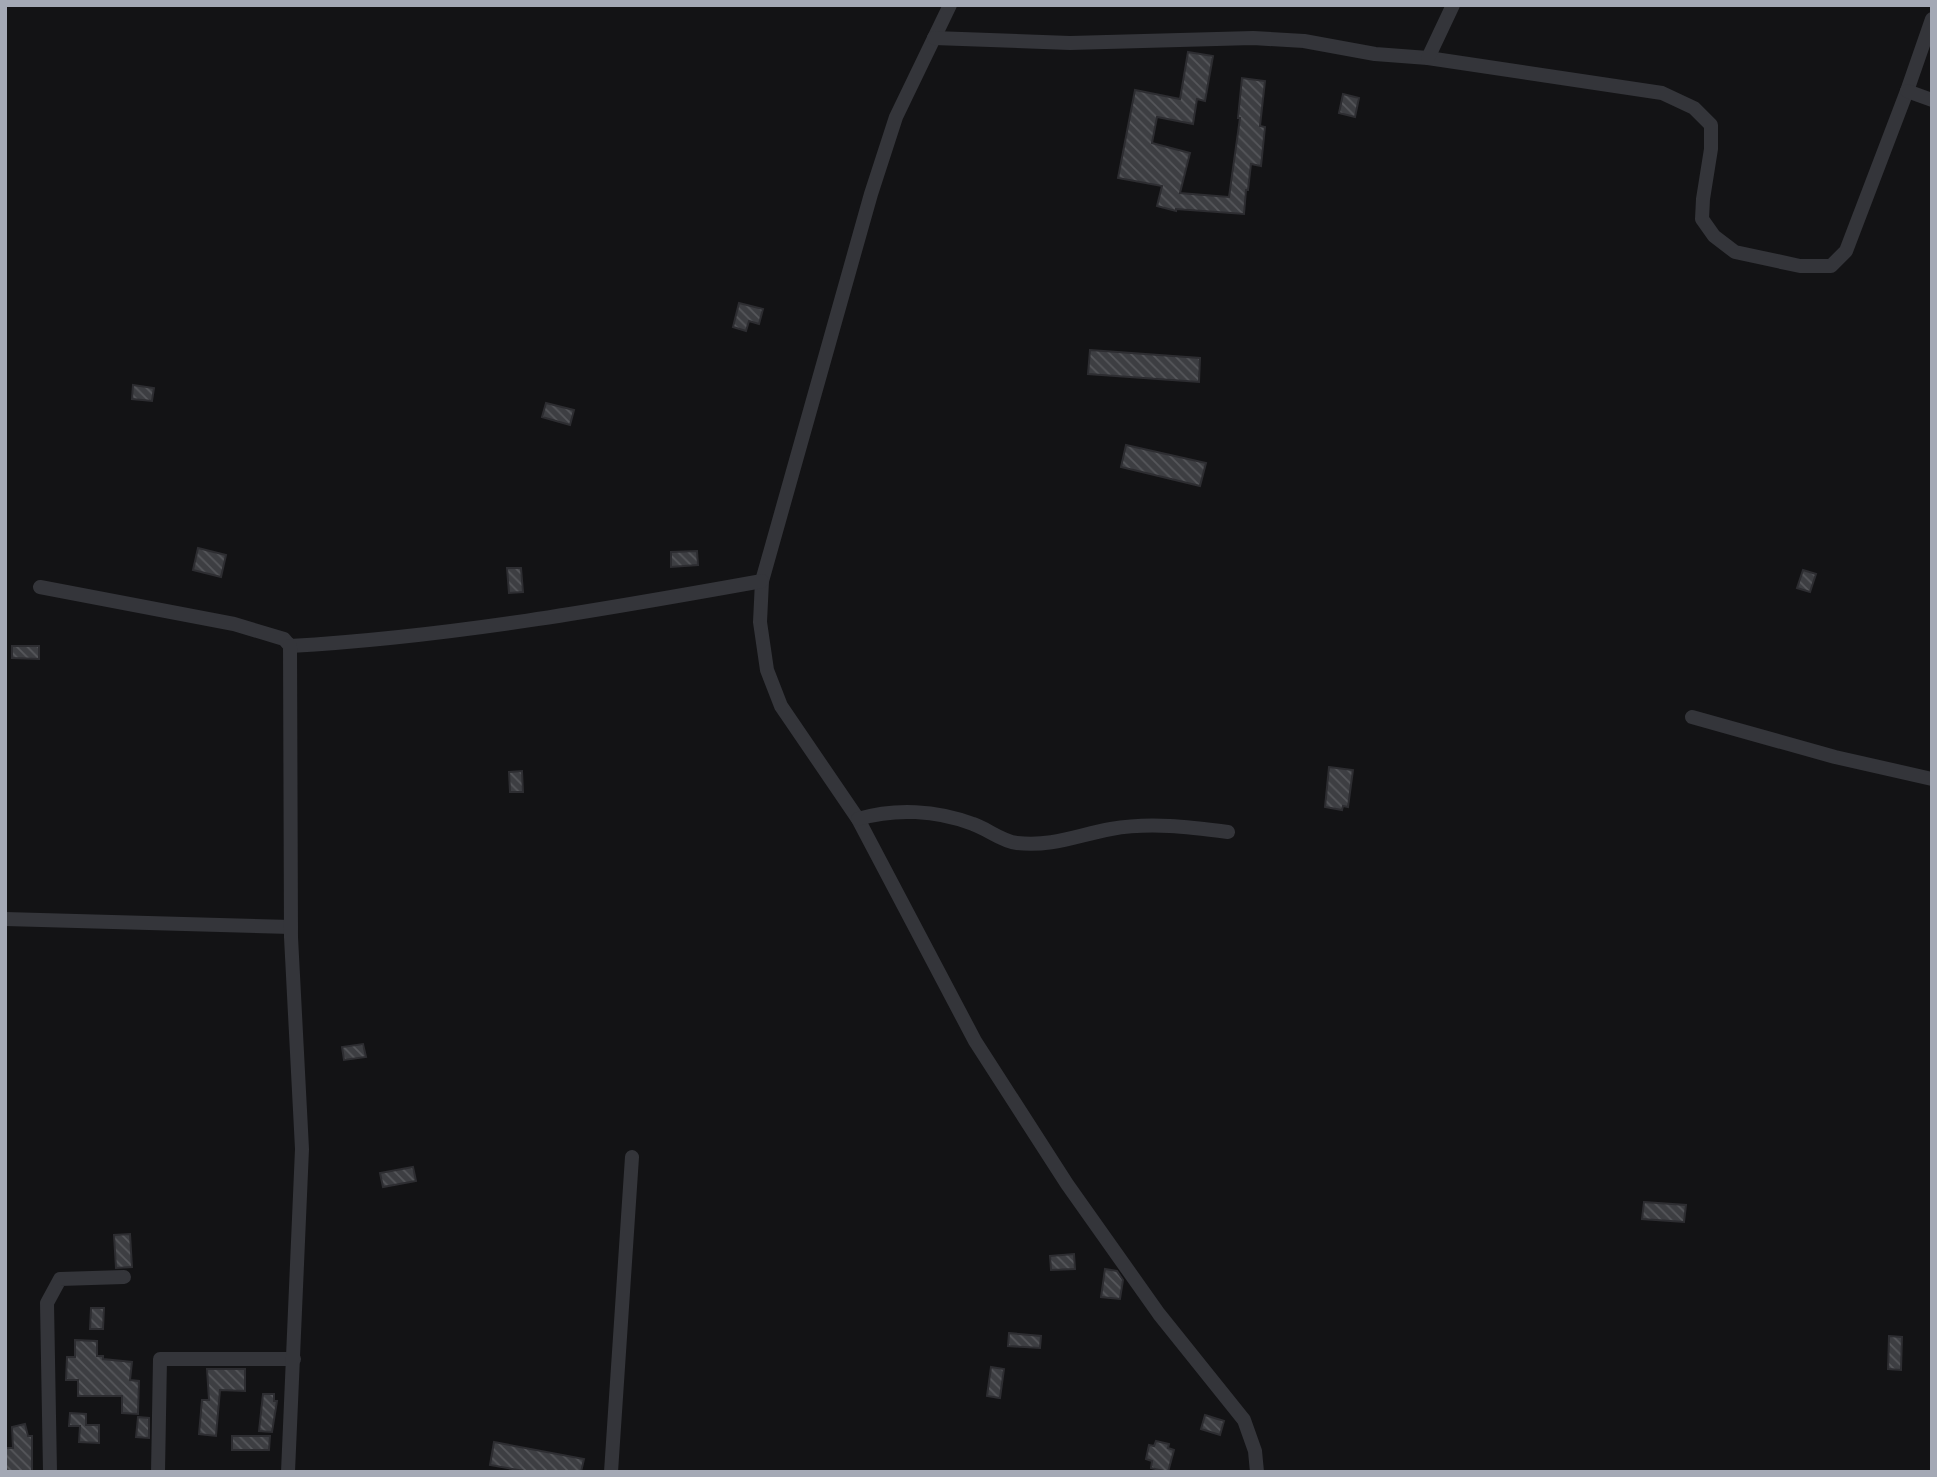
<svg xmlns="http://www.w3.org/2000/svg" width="1937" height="1477" font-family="Raleway,sans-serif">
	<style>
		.building { fill: url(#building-back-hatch); stroke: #2d2d31; stroke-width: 2 }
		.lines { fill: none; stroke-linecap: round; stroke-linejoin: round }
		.street { stroke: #34353a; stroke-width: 14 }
	</style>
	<defs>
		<pattern id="building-back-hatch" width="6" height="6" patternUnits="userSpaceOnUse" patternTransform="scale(1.75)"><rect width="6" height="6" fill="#3d3e42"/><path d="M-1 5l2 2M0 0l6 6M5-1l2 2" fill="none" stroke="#56575b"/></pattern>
	</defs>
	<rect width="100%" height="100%" fill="#131315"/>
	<g class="building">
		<path d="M1188,52l25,4 -8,45 -8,-2 -4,25 -36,-7 -5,26 38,10 -10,40 49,4 11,-79h-2l4,-40 23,3 -5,45 5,1 -4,39 -10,-2 -3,26h-2l-2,24 -68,-5v2l-19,-5 5,-20 -44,-8 17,-88 45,9z"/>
		<path d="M1343,94l16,4 -4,19 -16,-4z"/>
		<path d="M739,303l24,6 -4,15 -10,-3 -3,10 -13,-4z"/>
		<path d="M1090,350l110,8 -1,24 -111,-8z"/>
		<path d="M133,385l21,3 -2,13 -20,-2z"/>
		<path d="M546,403l28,7 -4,15 -28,-8z"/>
		<path d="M1126,445l80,18 -6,23 -79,-19z"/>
		<path d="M198,548l28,7 -5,22 -28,-7z"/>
		<path d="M697,551l1,14 -27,2v-15z"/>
		<path d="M507,568h14l2,24 -14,1z"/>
		<path d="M1803,570l13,4 -6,18 -13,-4z"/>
		<path d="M12,646h27v13l-27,-1z"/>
		<path d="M1329,767l24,3 -5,37 -5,-1 -1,4 -17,-3z"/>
		<path d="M522,771l1,21h-13l-1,-20z"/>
		<path d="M363,1044l3,13 -22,3 -2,-13z"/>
		<path d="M413,1167l3,14 -33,6 -3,-14z"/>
		<path d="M1644,1202l42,3 -2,17 -42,-3z"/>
		<path d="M130,1234l2,33 -16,1 -2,-33z"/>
		<path d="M1074,1254l1,15 -24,1 -1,-14z"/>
		<path d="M1105,1269l12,2 6,9 -3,19 -19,-2z"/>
		<path d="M91,1308h13l-1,21h-13z"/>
		<path d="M1009,1333l32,3 -1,12 -32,-2z"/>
		<path d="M1889,1336l13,1 -1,33 -13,-1z"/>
		<path d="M75,1340l22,1v15h6v3l29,3 -2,18 9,1 -1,33 -16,-1v-17h-44v-16h-12l1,-23h8z"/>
		<path d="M991,1367l13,2 -4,29 -13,-2z"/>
		<path d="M207,1369h38v22l-25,-1 -4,46 -17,-2 3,-34h7z"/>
		<path d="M263,1394h11v7h3l-5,31 -13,-1z"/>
		<path d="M70,1413l16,1v11h13v18l-20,-1 1,-16h-11z"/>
		<path d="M1205,1415l19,6 -4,14 -19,-6z"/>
		<path d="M138,1417l11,1v20l-13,-1z"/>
		<path d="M25,1424l3,12h4v36h-27v-24h8l-1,-21z"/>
		<path d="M232,1436h38l-1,14h-37z"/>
		<path d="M1156,1441l13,3 -1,4 6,2 -6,22 -17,-4 1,-7 -6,-2 3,-14 5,1z"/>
		<path d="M494,1442l90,17 -3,13h-51l-40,-7z"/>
	</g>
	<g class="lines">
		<g class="street">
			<path d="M950,5l-54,112 -25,77 -109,387 -2,41 7,48 14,36 77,113 117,222 92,143 92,130 85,106 11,31 2,21"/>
			<path d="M934,38l136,5 183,-5 51,3 71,13 53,4 234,35 32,15 17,17v24l-8,50 -1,20 12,17 21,16 65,14h31l15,-15 61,-160 25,-72"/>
			<path d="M1428,58l25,-53"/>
			<path d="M1907,91l25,9"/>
			<path d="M40,587l194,37 50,15 6,7c159,-9 316,-37 472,-65"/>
			<path d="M1692,717l143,40 97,22"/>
			<path d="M858,819c37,-11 78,-9 115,5 15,5 28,17 44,19 35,4 61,-8 94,-14 39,-7 78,-2 117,3"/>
			<path d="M5,919l286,8"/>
			<path d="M50,1472l-3,-169 13,-24 64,-2"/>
			<path d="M158,1472l2,-113h134"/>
			<path d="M288,1472l14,-323 -11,-212 -1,-291"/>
			<path d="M611,1472l21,-315"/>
		</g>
	</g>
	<rect width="1937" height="1477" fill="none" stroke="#a4a9b5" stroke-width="14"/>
</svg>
